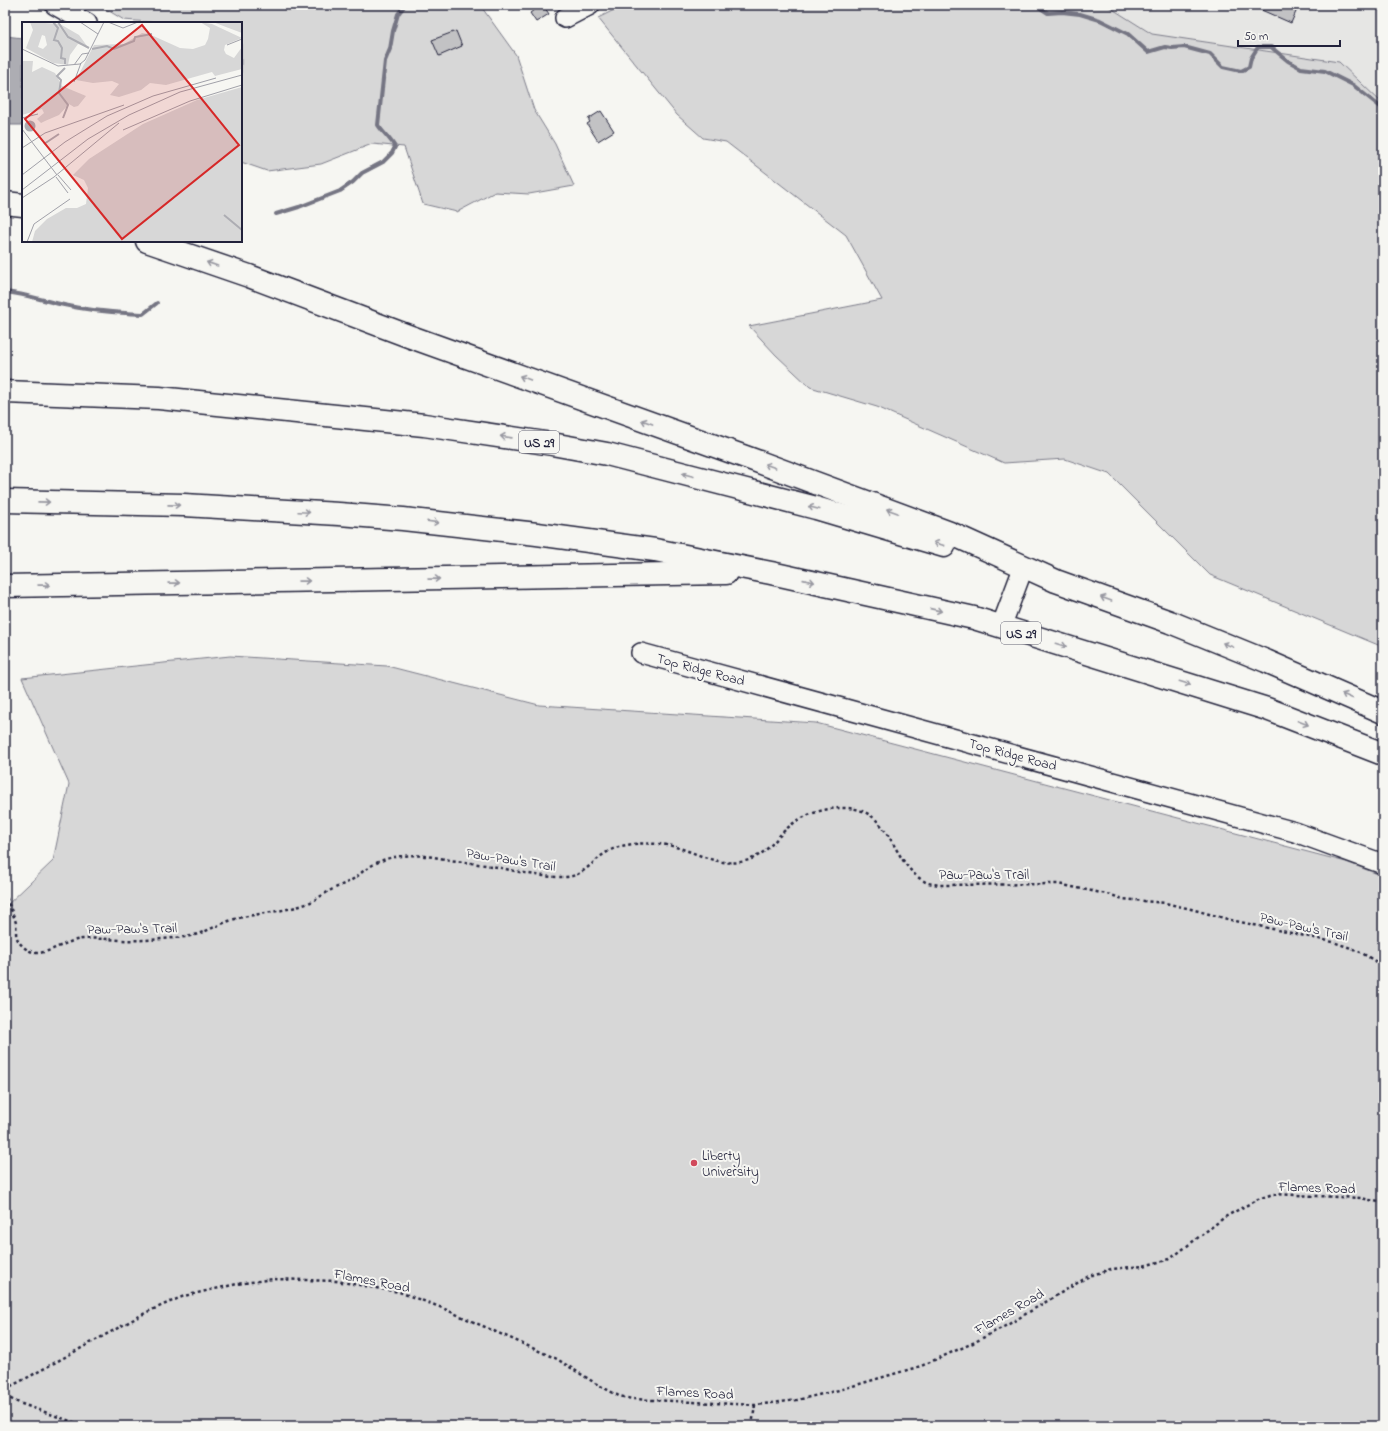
<svg xmlns="http://www.w3.org/2000/svg" width="1388" height="1431" font-family="'Indie Flower',sans-serif">
	<style>
		.built { fill: #e6e6e4 }
		.green { fill: #d7d7d7; stroke: #7c7c89 }
		.water { fill: #adadb3; stroke: #757583 }
		.lines { fill: none; stroke-linecap: round; stroke-linejoin: round }
		.stream { stroke: #757583; stroke-width: 4 }
		.building { fill: #c2c2c4; stroke: #22223b }
		.minor-casing { stroke: #22223b; stroke-width: 22 }
		.highway-casing { stroke: #22223b; stroke-width: 25 }
		.path { stroke: #22223b; stroke-width: 2.5; stroke-dasharray: 3 3; stroke-linecap: butt }
		.minor { stroke: #f6f6f2; stroke-width: 19 }
		.highway { stroke: #f6f6f2; stroke-width: 22 }
		.oneway { stroke: #9797a0 }
		.poi-dot { fill: #d1495b; stroke: #f6f6f2; stroke-width: 1.5 }
		.labels { text-anchor: middle; stroke-width: 4; stroke-linejoin: round; paint-order: stroke }
		.shield { fill: #f6f6f2; stroke: #626272; stroke-width: 1 }
		.shield-label { font-size: 13px; font-weight: bold; fill: #22223b }
		.street-label { font-size: 14px; fill: #22223b; stroke: #f6f6f2 }
		.poi-label { font-size: 14px; fill: #22223b; stroke: #f6f6f2; text-anchor: start }
		.inset-river { fill: none; stroke: #adadb3; stroke-width: 2 }
		.inset-road { fill: none; stroke: #a1a1a9; stroke-width: 1 }
		.view { fill: #d62828; fill-opacity: 0.15; stroke: #d62828; stroke-width: 2 }
		.inset-edge { fill: none; stroke: #22223b; stroke-width: 2 }
	</style>
	<rect width="100%" height="100%" fill="#f6f6f2"/>
	<filter id="ink" filterUnits="userSpaceOnUse"><feTurbulence type="fractalNoise" baseFrequency=".025" numOctaves="2"/><feDisplacementMap in="SourceGraphic" scale="8" xChannelSelector="R" yChannelSelector="G"/><feConvolveMatrix kernelMatrix="1 2 1 2 8 2 1 2 1" color-interpolation-filters="sRGB"/></filter>
	<g filter="url(#ink)">
		<path class="built" d="M1106,5h277v99l-44,-42 -187,-28z"/>
		<g class="green">
			<path d="M99,5h381l36,50 18,55 21,34 19,42 -45,8 -34,-2 -38,20 -34,-8 -19,-57 -32,-3 -51,20 -54,7 -26,-9v-139h-82l-35,-3z"/>
			<path d="M624,5h482l46,29 187,28 44,42v543l-173,-72 -101,-101 -44,-15 -61,4 -127,-56 -67,-20 -34,-32 -27,-29 133,-26 -36,-65 -120,-93 -23,-4 -26,-23 -79,-97z"/>
			<path d="M230,656l157,10 152,39 277,18 530,139 37,14v550h-1378v-519l48,-46 16,-77 -47,-106z"/>
		</g>
		<path class="water" d="M5,36l18,2v87h-18z"/>
		<g class="lines">
			<g class="stream">
				<path d="M1036,5l12,8 14,-1 18,2 20,6 28,14 20,18 17,-5 7,1 12,-1 26,7 13,13 18,4 8,-4 2,-9 7,-11h13l17,14 13,7 24,3 28,14 30,24"/>
				<path d="M276,214l23,-7 41,-16 13,-9 9,-9 21,-11 9,-9 3,-6c-5,-9 -12,-14 -17,-22l7,-64 5,-12 3,-18 5,-17 7,-9"/>
				<path d="M5,292c22,2 42,10 64,14 24,5 50,7 74,8l14,-11"/>
			</g>
		</g>
		<g class="building">
			<path d="M541,5h2l6,9 -13,8 -6,-9z"/>
			<path d="M1250,5h49l-8,18z"/>
			<path d="M456,31l6,15 -23,10 -7,-16z"/>
			<path d="M601,111l13,20 -16,10 -11,-17 3,-2 -2,-3z"/>
		</g>
		<g class="lines">
			<g class="minor-casing">
				<g id="minor">
					<path d="M55,5l32,18"/>
					<path d="M565,18l25,-13"/>
					<path d="M1001,627l21,-56"/>
					<path d="M641,653l654,179 88,32"/>
				</g>
			</g>
			<g class="highway-casing">
				<g id="highway">
					<path d="M5,203l18,2"/>
					<path d="M147,241l102,35 162,61 340,122 199,74 106,48 114,41 96,39 117,51"/>
					<path d="M5,392l154,6 265,27 128,19 55,10 209,54 128,38"/>
					<path d="M5,501l179,4 155,9 64,5 134,15 118,16 116,23 203,45 293,91 116,45"/>
					<path d="M5,586l721,-13"/>
				</g>
			</g>
			<g class="path">
				<path d="M5,892c2,11 8,20 11,31 1,4 -1,11 1,15 3,8 13,15 21,15 15,-1 29,-13 45,-14 13,-1 25,0 38,1 21,1 43,-1 64,-3 17,-2 33,-13 50,-18 22,-6 46,-7 68,-14 10,-3 19,-10 28,-15 8,-4 16,-7 24,-12 4,-3 8,-7 13,-10 10,-7 21,-11 34,-12 17,-2 32,1 48,4 14,2 28,4 42,6 24,5 49,12 74,11 19,-1 28,-19 45,-27 14,-7 31,-7 47,-6 30,1 56,25 87,17 17,-4 27,-17 38,-29 16,-16 40,-25 63,-24 46,1 45,55 78,73 4,3 10,3 15,4l119,-1 53,11 12,4 42,4 26,6 40,11 102,22 24,8 26,16"/>
				<path d="M5,1389l20,-10 122,-67 37,-16 53,-12 36,-5 63,2 63,11 41,15 117,52 38,24 24,13 13,3 123,6 42,-5 42,-10 82,-24 52,-23 36,-19 80,-48 22,-7 32,-3 27,-7 55,-42 33,-18 15,-5 88,4 22,5"/>
				<path d="M5,1396l14,7 65,23"/>
				<path d="M752,1426l3,-21"/>
			</g>
			<use href="#minor" class="minor"/>
			<use href="#highway" class="highway"/>
		</g>
		<defs><path id="oneway-shaft" d="M-6 0H5M1.5-3L5.5 0L1.5 3" fill="none" stroke-width="1.6" stroke-linecap="round" stroke-linejoin="round"/></defs>
		<g class="oneway">
			<use href="#oneway-shaft" transform="translate(212 264) rotate(-161)"/>
			<use href="#oneway-shaft" transform="translate(525 378) rotate(-160)"/>
			<use href="#oneway-shaft" transform="translate(647 422) rotate(-160)"/>
			<use href="#oneway-shaft" transform="translate(506 437) rotate(-172)"/>
			<use href="#oneway-shaft" transform="translate(770 466) rotate(-160)"/>
			<use href="#oneway-shaft" transform="translate(688 475) rotate(-166)"/>
			<use href="#oneway-shaft" transform="translate(44 502) rotate(1)"/>
			<use href="#oneway-shaft" transform="translate(174 505) rotate(1)"/>
			<use href="#oneway-shaft" transform="translate(814 508) rotate(-165)"/>
			<use href="#oneway-shaft" transform="translate(892 511) rotate(-160)"/>
			<use href="#oneway-shaft" transform="translate(304 512) rotate(3)"/>
			<use href="#oneway-shaft" transform="translate(433 522) rotate(7)"/>
			<use href="#oneway-shaft" transform="translate(939 544) rotate(-162)"/>
			<use href="#oneway-shaft" transform="translate(434 579) rotate(-1)"/>
			<use href="#oneway-shaft" transform="translate(304 581) rotate(-1)"/>
			<use href="#oneway-shaft" transform="translate(809 581) rotate(13)"/>
			<use href="#oneway-shaft" transform="translate(174 583) rotate(-1)"/>
			<use href="#oneway-shaft" transform="translate(44 585) rotate(-1)"/>
			<use href="#oneway-shaft" transform="translate(1106 599) rotate(-160)"/>
			<use href="#oneway-shaft" transform="translate(936 610) rotate(13)"/>
			<use href="#oneway-shaft" transform="translate(1061 645) rotate(17)"/>
			<use href="#oneway-shaft" transform="translate(1228 645) rotate(-158)"/>
			<use href="#oneway-shaft" transform="translate(1185 683) rotate(17)"/>
			<use href="#oneway-shaft" transform="translate(1347 696) rotate(-156)"/>
			<use href="#oneway-shaft" transform="translate(1303 723) rotate(21)"/>
		</g>
	</g>
	<circle class="poi-dot" cx="694" cy="1163" r="4"/>
	<g class="labels">
		<g class="shield">
			<rect x="519" y="431" width="40" height="22" rx="3"/>
			<rect x="1001" y="622" width="40" height="22" rx="3"/>
		</g>
		<g class="shield-label">
			<text x="539" y="447">US 29</text>
			<text x="1021" y="638">US 29</text>
		</g>
		<g class="street-label">
			<text transform="translate(701 669) rotate(15)" y="5">Top Ridge Road</text>
			<text transform="translate(1013 754) rotate(15)" y="5">Top Ridge Road</text>
			<text transform="translate(511 859) rotate(9)" y="5">Paw-Paw's Trail</text>
			<text x="984" y="879">Paw-Paw's Trail</text>
			<text transform="translate(1304 926) rotate(13)" y="5">Paw-Paw's Trail</text>
			<text transform="translate(132 928) rotate(-1)" y="5">Paw-Paw's Trail</text>
			<text transform="translate(1317 1187) rotate(2)" y="5">Flames Road</text>
			<text transform="translate(372 1280) rotate(11)" y="5">Flames Road</text>
			<text transform="translate(1009 1311) rotate(-30)" y="5">Flames Road</text>
			<text transform="translate(695 1392) rotate(3)" y="5">Flames Road</text>
		</g>
		<g class="poi-label">
			<text x="702" y="1160">Liberty<tspan x="702" dy="16">University</tspan></text>
		</g>
	</g>
	<g transform="translate(22 22)">
		<rect width="220" height="220" fill="#f6f6f2"/>
		<path d="M8,0l30,2 19,11 8,11 -9,-2 -8,11 -2,10 -15,-2 -27,-15 7,-18zM20,13l3,1 2,9 -4,4 -5,-2zM178,0l12,2 30,14 -17,7 -1,5 2,4 8,4 8,-11v22l-27,7 -3,-4 -46,13 -16,-2 -9,7 -22,7 -9,-2 9,-11 -7,-3 -19,2 -17,-3 18,-35 30,-1 18,-11 7,1 31,14 13,1 12,-4 3,-6 2,-11zM191,0h29v11l-16,-6zM0,39h11l-1,11 10,-5 13,6 7,13 24,10 -8,10 -4,1 -5,-3 -10,11 -14,6 -4,2 -4,-4 7,-6 -2,-4 -20,6zM220,65v155h-210l3,-11 12,-12 19,-11h11l9,-4 2,-16 -4,-8 -11,-5 16,-16 54,-35 54,-24z" fill="#d7d7d7" fill-rule="evenodd"/>
		<path d="M2.5 104a5.5 5.5 0 1 1 11 0a5.5 5.5 0 1 1-11 0Z" fill="#adadb3"/>
		<path class="inset-river" d="M31,0l5,6 -4,12 4,1 4,7 -1,10 4,1v5M36,0l10,15 21,11M70,27l15,-3 7,3 20,-8 1,-4 17,-3M41,96l5,-13 -9,-12 2,-13 -4,-4 8,-8M22,122l15,-10M202,193l18,15"/>
		<path class="inset-road" d="M58,0l18,12M86,0l15,6 15,-6M205,23l15,-6M0,27l36,17 22,-2 5,-4 19,-38M52,43l8,-11 7,-1M52,60l7,-19M0,96l16,-4M0,107l35,46M101,108l67,-29 52,-16M0,126l23,-15 79,-28M0,153l43,-33 42,-26 46,-20 63,-18M36,153l13,15M34,155l12,16M0,168l66,-51 41,-24 51,-23 62,-17M0,176l32,-21 65,-54M5,220l7,-18 36,-25"/>
		<path class="view" d="M120,3l97,120 -117,94 -97,-120z"/>
		<rect width="220" height="220" class="inset-edge"/>
	</g>
	<rect width="1388" height="1431" fill="none" stroke="#f6f6f2" stroke-width="20"/>
	<rect x="10" y="10" width="1368" height="1411" fill="none" stroke="#22223b" stroke-width="1.5" filter="url(#ink)"/>
	<path d="M1238 40v6h102v-6" fill="none" stroke="#22223b" stroke-width="2"/>
	<text x="1244" y="40" font-size="12" fill="#22223b" stroke="#f6f6f2" stroke-width="3" paint-order="stroke">50 m</text>
</svg>
